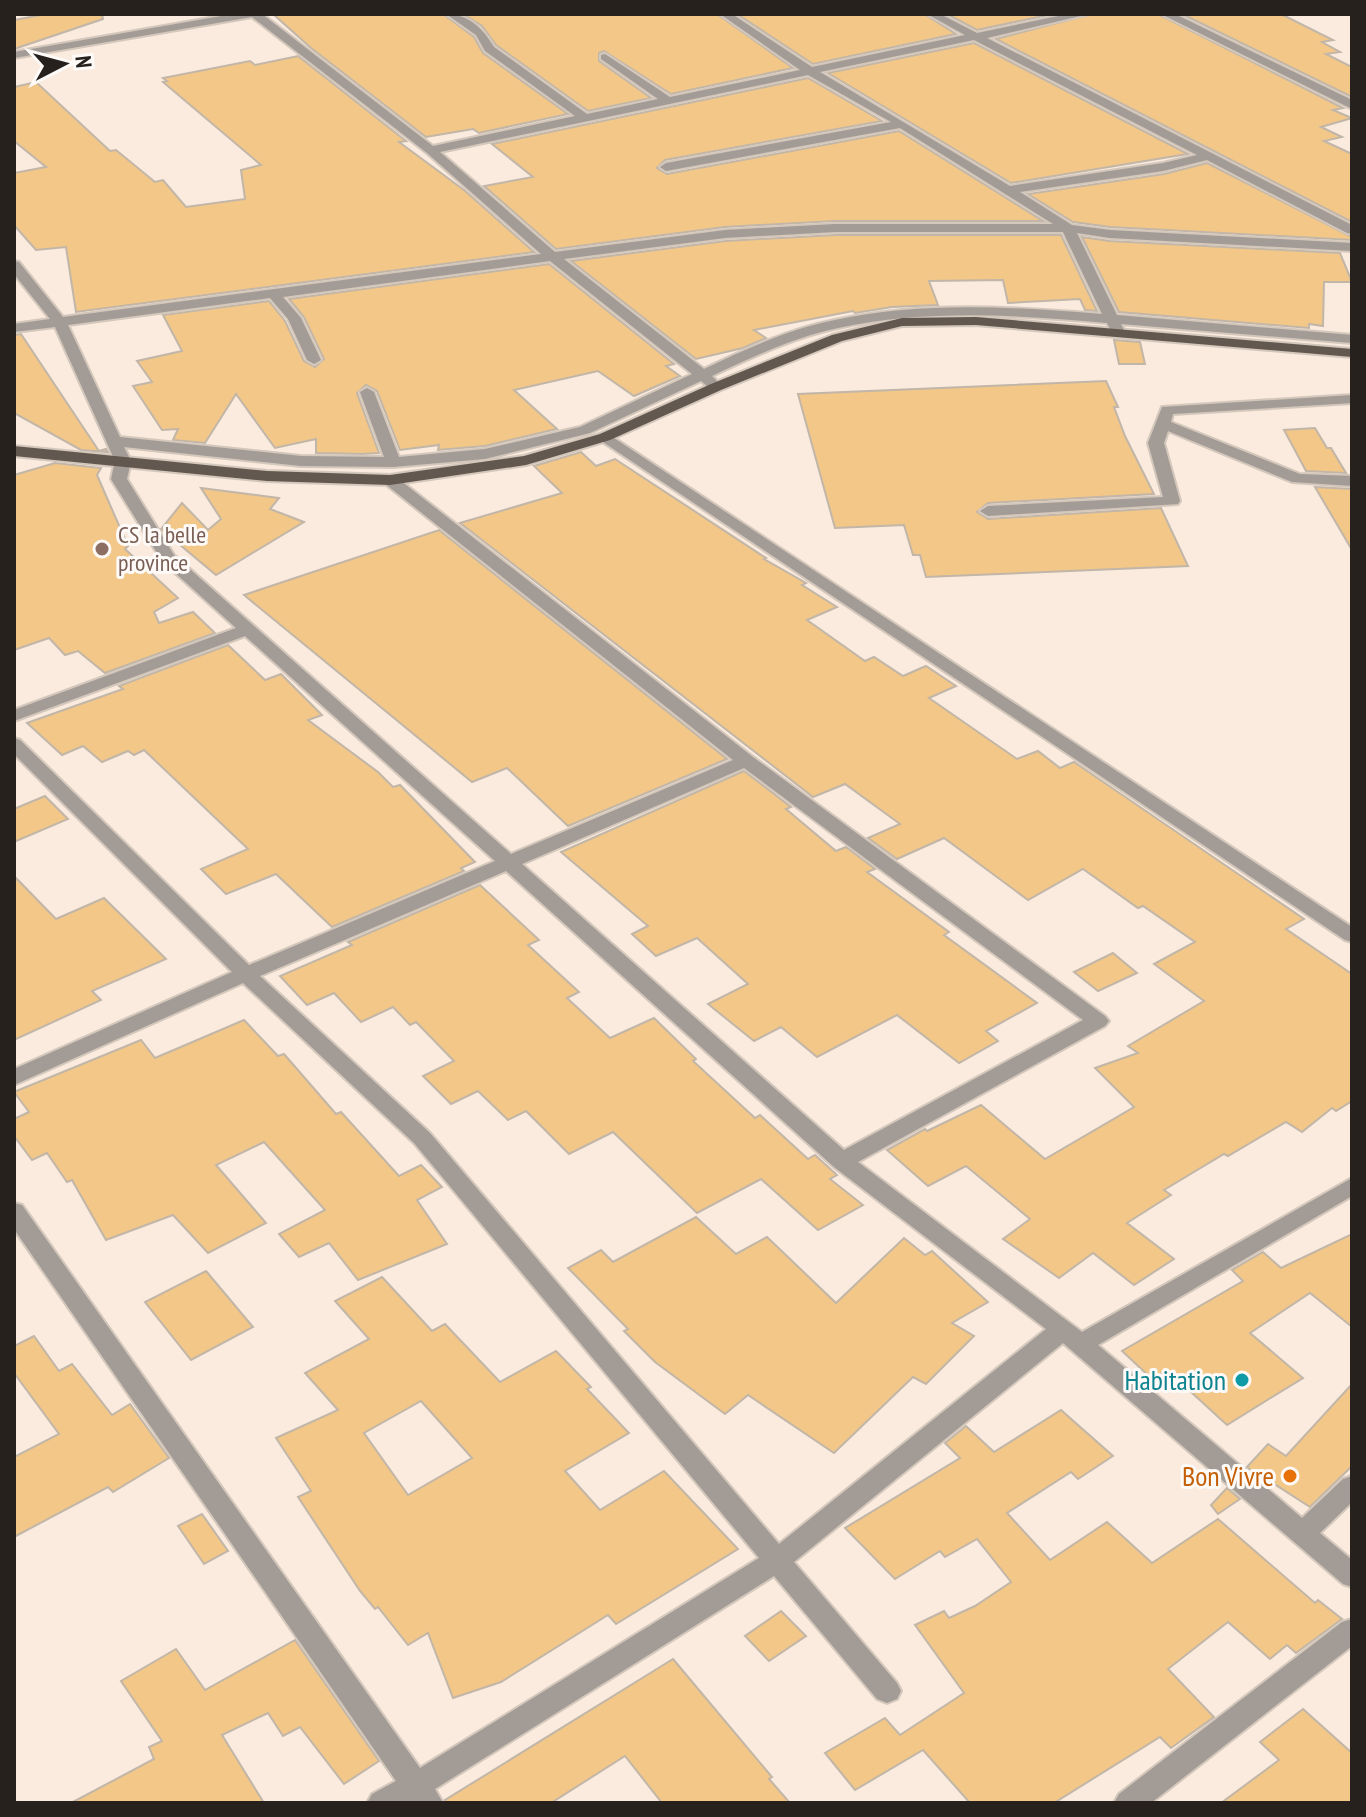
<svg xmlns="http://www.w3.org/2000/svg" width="1366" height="1817" font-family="'PT Sans Narrow',sans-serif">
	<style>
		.building { fill: #f2c788; stroke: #c1b6a8; stroke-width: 2; fill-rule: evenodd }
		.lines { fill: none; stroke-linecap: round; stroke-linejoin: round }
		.minor-casing { stroke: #d4c7bb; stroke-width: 4 }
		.major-casing { stroke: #d4c7bb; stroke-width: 4 }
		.minor { fill: #a29b96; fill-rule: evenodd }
		.major { fill: #63584f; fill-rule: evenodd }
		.education-dot { fill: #8d6e63; stroke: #fdfaf8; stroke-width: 3 }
		.culture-dot { fill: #0f9aa8; stroke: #fdfaf8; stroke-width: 3 }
		.food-dot { fill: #e8710a; stroke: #fdfaf8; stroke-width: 3 }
		.labels { text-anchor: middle; stroke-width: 6; stroke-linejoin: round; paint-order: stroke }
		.education-label { font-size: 24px; fill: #785e54; stroke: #fdfaf8; text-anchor: start }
		.near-culture-label { font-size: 28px; fill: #0d838f; stroke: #fdfaf8; text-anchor: end }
		.near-food-label { font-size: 28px; fill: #c56008; stroke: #fdfaf8; text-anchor: end }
	</style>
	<rect width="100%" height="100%" fill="#faebde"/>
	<g class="building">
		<path d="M46,14h56l1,5 -89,30v-29z"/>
		<path d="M273,14h170l31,23 9,16 85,61 -89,19 -6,-4 -47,8 -115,-89z"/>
		<path d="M463,14h254l76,54 -122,26 -67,-43 -5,2v8l52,37 -63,13 -92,-66 -14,-19z"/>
		<path d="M737,14h187l32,20 -143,30z"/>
		<path d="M947,14h106l-76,16z"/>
		<path d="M1092,14h66l185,94 -10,2 19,8 -31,9 21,10 -18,4 28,13v68l-356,-183z"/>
		<path d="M1182,14h99l52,26 -11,2 18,10 -14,2 26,13v30z"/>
		<path d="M974,43l214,111 -177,29 -183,-110z"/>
		<path d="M298,56l108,85 -7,1 65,48 70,62 -458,60 -10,-65 -30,3 -22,-25v-52l32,-6 -32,-26v-54l22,-5 74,69 6,-1 39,32 8,-2 23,27 59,-8 -4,-29 20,-5 -98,-83 4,-1 -4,-3 87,-17 5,4z"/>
		<path d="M808,78l74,43 -217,39 -8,8 10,6 232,-43 144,90h-208l-110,6 -169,22 -72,-63 49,-9 -41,-33z"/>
		<path d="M1207,163l145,74v3l-242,-13 -37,-5 -45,-28 136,-20z"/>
		<path d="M835,235h226l36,76 -12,-1 -5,-11 -72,4 -5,-23 -74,1 9,24 -46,2 -37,6 -2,-2 -99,19 12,8 -23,10 -47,11 -125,-98 154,-20z"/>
		<path d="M1082,237l28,4 230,12 12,29h-28l-1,44 -14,-2v4l-190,-16z"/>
		<path d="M549,264l125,100 -8,2 14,10 -46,20 -36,-25 -84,19 43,39 -72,17 -47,4 1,-5 -39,5 -23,-59 -11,-6 -9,8 22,60 -17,1 -46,-1v-14l-41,9 -39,-54 -31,49 -32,-3 5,-11 -16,1 -29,-44 19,-4 -15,-21 45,-10 -19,-36 106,-14 16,20 19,40 11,6 9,-8 -20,-42 -15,-18z"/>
		<path d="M21,334l78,117 7,-2 2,3 -27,-2 -67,-37v-78z"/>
		<path d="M1114,340l26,2 5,22h-26z"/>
		<path d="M1106,381l12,26h-4l11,29 29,58 -166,9 -11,9 11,7 173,-11 27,58 -262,11 -6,-22h-7l-9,-30 -69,3 -37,-134z"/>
		<path d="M1315,428l12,20h4l15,25 -40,-2 -22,-41z"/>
		<path d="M581,452l15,14 19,-7 151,99 -2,1 42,24 -4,2 35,22 -30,13 58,41 9,-4 29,19 23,-10 30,20 -27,12 88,61 21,-8 22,17 14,-6 230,157 -18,10 66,45v127l-16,10 -4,-3 -30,24 -16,-10 -58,34 -4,-2 -60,36 7,5 -44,28 47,36 -40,26 -41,-32 -34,25 -56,-39 27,-20 -64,-53 -38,20 -41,-36 38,-21 2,2 54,-26 64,54 89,-52 -39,-39 43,-15 -10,-7 76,-45 -50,-37 41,-22 -52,-36 -5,2 -55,-39 -55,31 -84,-62 -47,21 -29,-21 32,-14 -55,-40 -32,13 -353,-274 102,-30 -28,-27z"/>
		<path d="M55,463l46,5 -4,7 31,71 -3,3 53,49 -24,14 5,11 34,-11 22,21 -110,40 -27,-22 -13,4 -16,-17 -35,12v-175z"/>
		<path d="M1315,487l37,2v61z"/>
		<path d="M201,488l78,10 -9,11 34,13 -88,53 -55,-46 21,-26 26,27 13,-11z"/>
		<path d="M439,530l288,229 -159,67 -61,-58 -35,14 -228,-187z"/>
		<path d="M228,645l37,35 16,-6 41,41 -14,5 70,52 15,15 7,-2 75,77 -14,6 3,3 -132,56 -56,-53 -50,20 -25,-25 47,-20 -104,-99 -10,5 -6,-4 -26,11 -19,-16 -21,9 -35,-32 96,-34 -4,-3z"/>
		<path d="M744,771l47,36 -5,2 50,42 10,-4 29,22 -8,3 82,60 -5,3 93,68 -51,28 12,10 -39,22 -62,-48 -80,42 -36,-30 -27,14 -46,-37 40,-20 -51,-46 -41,18 -24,-22 16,-8 -87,-74z"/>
		<path d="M45,796l23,23 -54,23v-33z"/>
		<path d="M14,876l42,43 48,-21 62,61 -74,32 9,9 -87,40z"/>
		<path d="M480,885l59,55 -11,5 51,47 -12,6 43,40 44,-20 42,41 -3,2 62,57 5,-3 48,44 7,-4 22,20 -7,4 33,26 -45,25 -57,-51 -64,34 -84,-81 -44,22 -43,-43 -18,9 -30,-29 -27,13 -28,-28 31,-15 -38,-39 -6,3 -17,-18 -32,15 -27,-29 -27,12 -27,-29 72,-31 -4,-3z"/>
		<path d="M1113,953l24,20 -39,18 -24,-19z"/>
		<path d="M244,1020l34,36 6,-2 52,60 5,-2 58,64 22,-11 21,22 -25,13 30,44 -89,36 -29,-37 -30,14 -20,-23 46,-24 -61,-68 -48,23 50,58 -58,30 -35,-38 -67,25 -34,-60 -5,2 -20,-29 -15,7 -18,-24v-17l15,-7 -15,-20 127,-52 14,18z"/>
		<path d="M696,1217l40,37 31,-17 69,66 68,-65 21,17 7,-4 56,51 -36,21 22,13 -48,48 -13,-7 -79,76 -86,-58 -23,19 -70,-52 -31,-31 4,-2 -60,-61 33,-18 12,12z"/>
		<path d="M1352,1234v93l-42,-34 -60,40 53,45 -76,47 -60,-55 -15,9 -30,-28 121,-70 -11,-11 31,-18 18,16z"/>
		<path d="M206,1271l47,56 -62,33 -46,-58z"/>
		<path d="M382,1277l50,54 13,-7 55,58 56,-31 35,36 -4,2 42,44 -64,38 35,39 64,-39 74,78 -122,75 -8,-9 -107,67 -48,16 -25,-65 -20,12 -30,-38 -3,2 -15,-18 -62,-94 13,-6 -35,-53 62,-28 -33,-37 64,-34 -34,-38zM421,1401l51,57 -64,37 -44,-62z"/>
		<path d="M34,1336l25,35 13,-7 40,51 18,-11 39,54 -56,34 -5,-5 -94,50v-80l45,-23 -45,-61v-27z"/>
		<path d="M1352,1384v82l-42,41 -42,-27 -4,2 -17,-15 21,-23 18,12z"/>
		<path d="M1061,1410l52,46 -35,23 -7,-7 -64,41 43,47 57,-38 45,41 66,-44 97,84 3,-3 24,19 -46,34 -9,-8 -17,14 -42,-37 -60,47 46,48 -43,31 -11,-11 -106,66h-84l-47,-53 -68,40 -30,-37 60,-35 15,17 64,-42 -49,-68 29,-14 5,7 26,-12 36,-24 -34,-43 -32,18 -5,-6 -45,28 -50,-51 115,-70 -15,-15 21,-17 28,26z"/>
		<path d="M1227,1488l13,11 -22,15 -7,-9z"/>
		<path d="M202,1514l26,37 -24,13 -26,-38z"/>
		<path d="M781,1611l25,25 -37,25 -24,-25z"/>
		<path d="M295,1640l84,121 -35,23 -44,-57 -17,9 -15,-23 -46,22 42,68h-193l83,-44 -5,-12 13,-6 -41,-60 55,-32 29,41z"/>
		<path d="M673,1659l99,118 -3,2 21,24h-128l-37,-47 -74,47h-105l-1,-3z"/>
		<path d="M1303,1709l49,44v50h-131l58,-43 -19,-18z"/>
	</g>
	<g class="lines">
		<g class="minor-casing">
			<g id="minor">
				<path d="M233,14h29l171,132 142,-30 -90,-65 -9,-16 -30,-21c22,0 37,14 48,33l93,67 71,-15 -57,-40v-4l4,-1 65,43 130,-27 -80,-56h12l80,53 153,-32 -38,-21h13l37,19 91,-19h21l-102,24 365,187v9l-5,-1 -140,-73 -44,11 -143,21 52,33 38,5 242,13v8l-242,-13 -33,-5 40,82 235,20v8l-231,-19 3,6 -7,4 -5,-1 -5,-10c-90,-8 -180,-14 -269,5 -44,9 -85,29 -126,48l7,7 -2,3h-10l-6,-5 -111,52 -105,26 -92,8 -92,-1 -177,-19 7,14 -4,18 47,76 337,299 222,-94 -349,-277v-6h12l357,280 352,259 4,5 -4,5 -247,136 224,170 270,-154v18l-254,149 204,173 41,-39 9,-3v26l-32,31 32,27v27l-9,-3 -280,-241 -269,219 103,121 4,8 -4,8 -10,4 -10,-4 -103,-123 -339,213 8,14h-76l5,-9 24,-13 -382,-552v-26l8,2 398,563 339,-210 -345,-415 -171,-160 -229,102v-16l218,-97 -218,-218v-16l6,2 229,225 246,-104 -250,-225 -231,85v-11l222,-82 -74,-67 -51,-82 4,-18 -60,-134 -41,5v-8l36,-5 -36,-45v-13l5,1 44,55 478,-63 -114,-101 -175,-136 -238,41v-6zM974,40l223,115 -34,8 -153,23 -190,-114zM808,75l83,47 -225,41 -6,4 6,4 234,-43 153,96h-218l-110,6 -170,22 -115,-100zM835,232h228l39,82c-90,-7 -178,-13 -267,6 -46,9 -89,29 -131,49l-140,-110 161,-21zM550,261l142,113 -112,53 -95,22 -86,8 -25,-65 -7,-4 -7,4 24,65 -83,-1 -181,-19 -52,-112 202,-27 18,21 19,41 7,4 7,-4 -20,-42 -18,-21zM744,768l339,252 -239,130 -322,-286zM506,871l328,296 212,162 -267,215 -349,-411 -170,-157z"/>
				<path d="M1161,14h14l177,86v9z"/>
				<path d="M1352,395v8l-179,11 -2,8 129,52 52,2v10l-60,-4 -124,-51 -4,12 16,58 -2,3 -190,12 -8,-5 8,-5 175,-9 -15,-54 14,-36z"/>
				<path d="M605,432l747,495v15l-7,-2 -745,-500v-6z"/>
				<path d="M1352,1619v27l-201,157h-37l5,-9 223,-172z"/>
			</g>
		</g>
		<g class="major-casing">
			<path id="major" d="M976,317l376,32v8l-376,-32 -74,1 -60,15 -121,49 -111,50 -84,25 -136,20 -123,-4 -253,-25v-10l253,25 123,4 134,-19 76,-22 111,-50 121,-49 70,-17z"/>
		</g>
		<use href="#minor" class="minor"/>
		<use href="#major" class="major"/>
	</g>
	<circle class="education-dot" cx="102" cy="549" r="8"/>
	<circle class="culture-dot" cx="1242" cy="1380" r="8"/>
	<circle class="food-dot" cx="1290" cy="1476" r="8"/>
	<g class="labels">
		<g class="education-label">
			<text x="118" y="543">CS la belle<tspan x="118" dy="28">province</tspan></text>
		</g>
		<g class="near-culture-label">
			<text x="1226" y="1390">Habitation</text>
		</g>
		<g class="near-food-label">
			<text x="1274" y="1486">Bon Vivre</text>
		</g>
	</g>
	<rect width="1366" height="1817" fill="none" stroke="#26211c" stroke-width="32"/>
	<g transform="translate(64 64) rotate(84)" stroke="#fdfaf8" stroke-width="6" paint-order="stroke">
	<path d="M0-6L14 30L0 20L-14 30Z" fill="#26211c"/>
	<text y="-12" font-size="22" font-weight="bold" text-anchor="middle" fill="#26211c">N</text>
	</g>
</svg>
